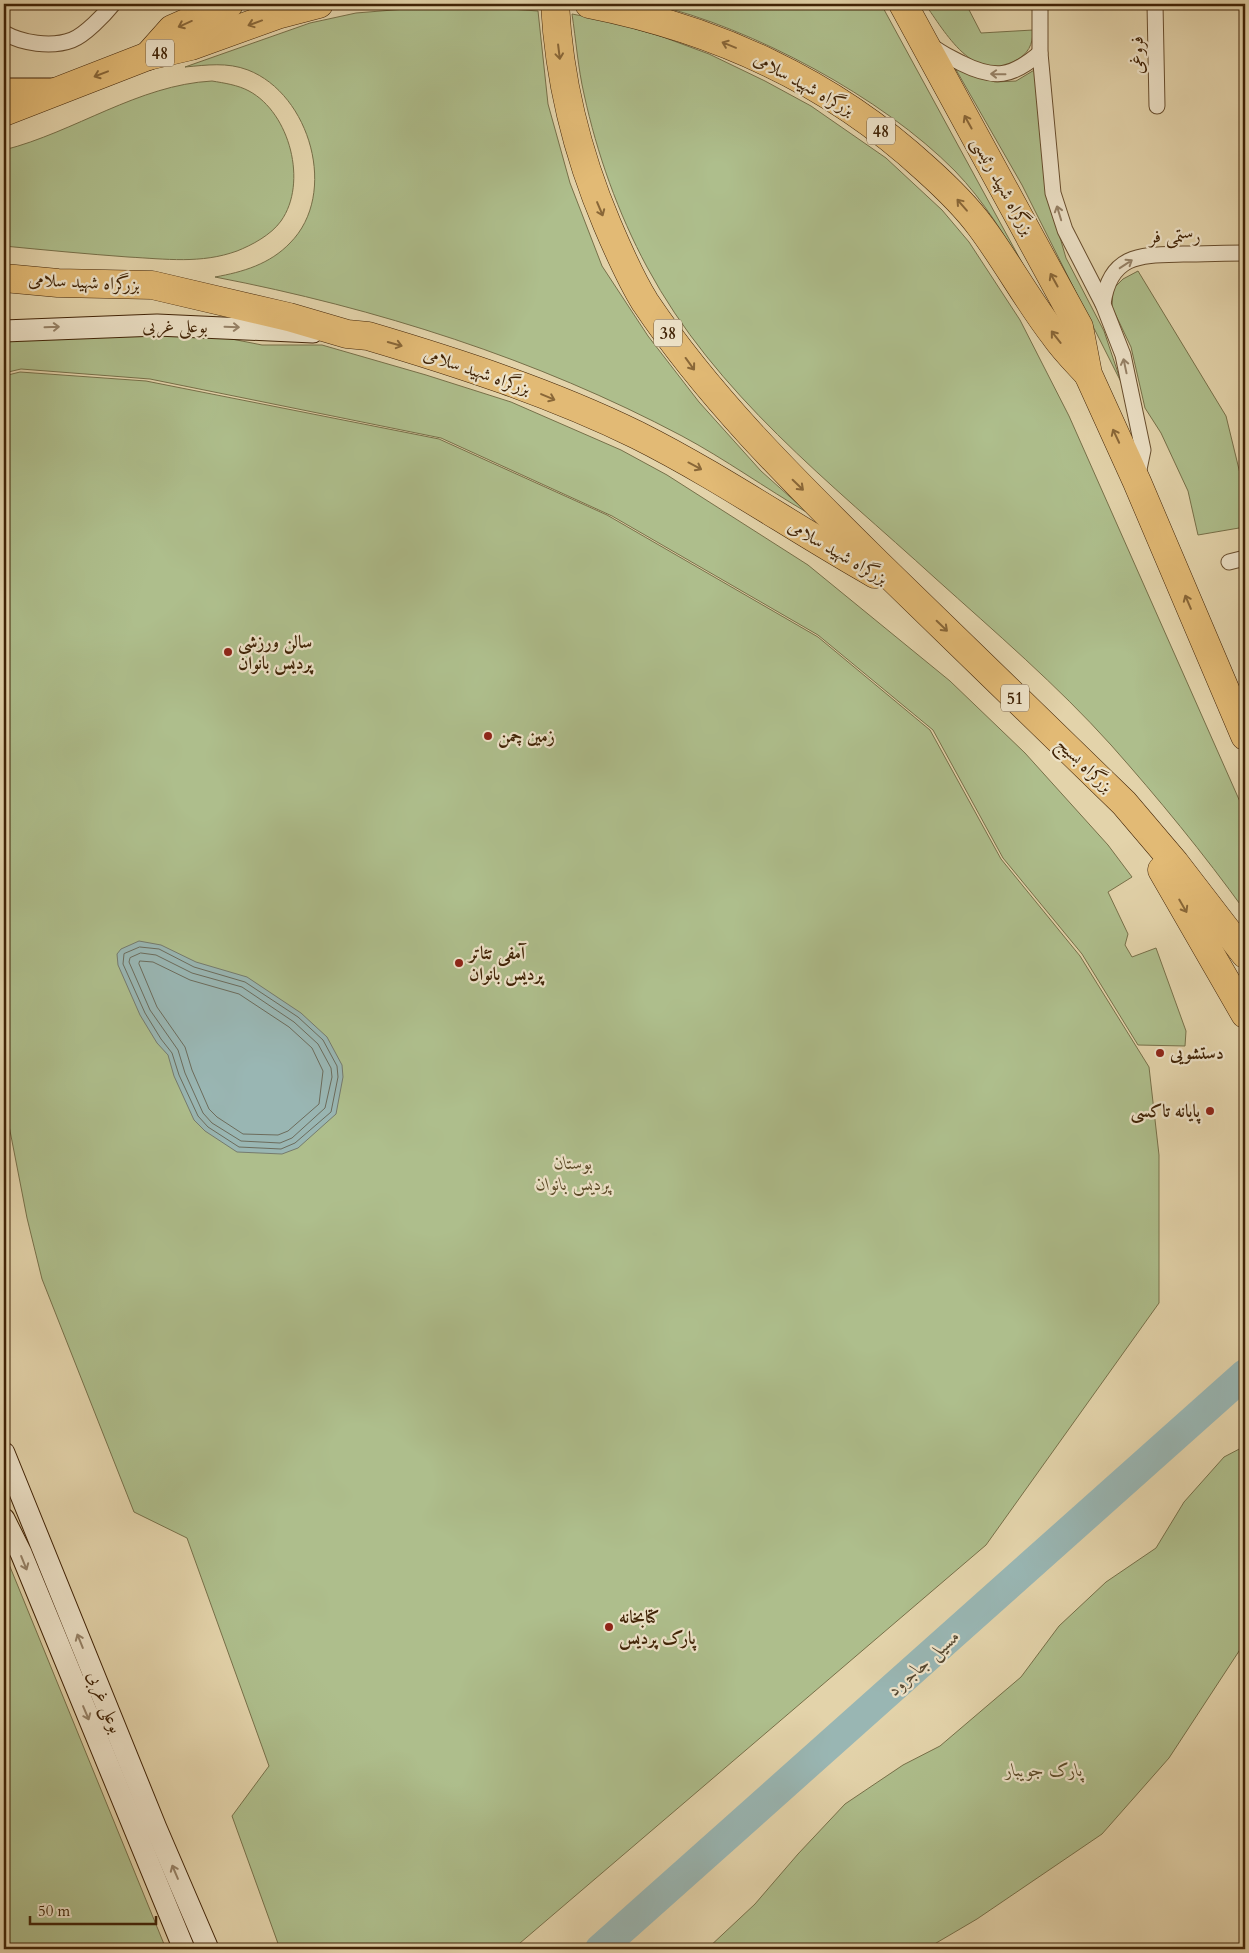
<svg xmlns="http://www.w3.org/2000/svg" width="1249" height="1953" font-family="Cardo,Amiri,serif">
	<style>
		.green { fill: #aebe8c; stroke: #777049 }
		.water { fill: #99b6b3; stroke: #757b6e }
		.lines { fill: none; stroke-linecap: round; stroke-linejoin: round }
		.shore { stroke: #6c6c5c; stroke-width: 1 }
		.river { stroke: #99b6b3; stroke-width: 30 }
		.street-casing { stroke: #694f2f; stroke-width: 17 }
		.secondary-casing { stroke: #402306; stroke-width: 23 }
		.primary-casing { stroke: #402306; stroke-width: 27 }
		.highway-casing { stroke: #402306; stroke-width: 29 }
		.street { stroke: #ede2c8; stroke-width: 15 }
		.secondary { stroke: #ede2c8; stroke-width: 21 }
		.primary { stroke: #e2ba75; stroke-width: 25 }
		.highway { stroke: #e2ba75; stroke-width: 28 }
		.oneway { stroke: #896738 }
		.oneway2 { stroke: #968267 }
		.poi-dot { fill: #8f2418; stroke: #ede2c8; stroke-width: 2 }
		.labels { text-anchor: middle; stroke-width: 4.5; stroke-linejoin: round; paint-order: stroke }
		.shield { fill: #ede2c8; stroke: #745c40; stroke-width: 1 }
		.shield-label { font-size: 16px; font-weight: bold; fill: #402306 }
		.street-label { font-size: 18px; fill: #402306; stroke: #ede2c8 }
		.poi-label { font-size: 18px; font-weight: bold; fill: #402306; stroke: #ede2c8; text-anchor: start }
		.park-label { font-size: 18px; font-style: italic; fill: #5c4a28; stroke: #ede2c8 }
		.water-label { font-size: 19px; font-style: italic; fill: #564831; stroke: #ede2c8 }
	</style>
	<rect width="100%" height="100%" fill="#e3d3aa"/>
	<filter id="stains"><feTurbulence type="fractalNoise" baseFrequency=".004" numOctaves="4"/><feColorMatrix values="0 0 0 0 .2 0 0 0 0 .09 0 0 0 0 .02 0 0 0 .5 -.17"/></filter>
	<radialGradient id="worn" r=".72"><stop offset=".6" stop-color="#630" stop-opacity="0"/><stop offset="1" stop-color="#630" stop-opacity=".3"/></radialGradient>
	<g class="green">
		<path d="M652,4h229l145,266c-22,-35 -42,-69 -71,-99 -73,-74 -202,-143 -303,-167z"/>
		<path d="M925,4h41l15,29 52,-3c0,15 -5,24 -18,31 -41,24 -70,-29 -90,-57z"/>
		<path d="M455,5l83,6 10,93 22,79 32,83 46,70 51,66 62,69 47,42c-43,-25 -83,-54 -126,-77 -145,-77 -306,-128 -467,-159 28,-5 55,-13 75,-34 49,-49 20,-149 -42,-173 -21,-8 -41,-5 -63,-3l125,-44 46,-10z"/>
		<path d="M572,14l37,7 54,16 46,17 56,27 46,25 75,52 56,52 27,32 51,78 49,96 176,397v98c-41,-57 -87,-113 -134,-166 -54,-60 -116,-113 -176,-167 -104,-95 -220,-184 -288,-311 -29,-54 -50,-113 -63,-173 -6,-26 -8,-54 -12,-80z"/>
		<path d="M955,68l40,14 21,-1 20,-12 9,117 21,72 38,73 17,51 -99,-197z"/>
		<path d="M212,81c12,2 26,4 37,10 41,22 59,92 32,130 -10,14 -29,24 -44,30 -36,13 -71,8 -109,6 -41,-3 -83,-7 -124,-11v-96c71,-18 134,-65 208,-69z"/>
		<path d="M1138,271l88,145 19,78v26l-6,8 -41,7 -10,-44 -27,-58 -16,-25 -14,-61 -19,-40 1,-18 10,-10z"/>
		<path d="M191,331l71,14h60l104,30 85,27 110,48 46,25 141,90 142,116 75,72 83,92 24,32 -24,15 20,42 -3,11 7,12 24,-9 30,83 -1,15 -47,-1 -56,-91 -79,-96 -70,-128 -115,-95 -206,-119 -171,-78 -291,-59 -129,-10 -17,4v-35z"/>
		<path d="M20,372l126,9 293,58 168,76 211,122 112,93 71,129 79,97 69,111 10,88v148l-173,242 -473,404h-233l-48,-133 37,-50 -82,-228 -53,-26 -92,-233 -15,-61 -23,-118v-724z"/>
		<path d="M1245,1446v196l-76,116 -67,76 -125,85 -51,30h-219l48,-45 43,-50 47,-50 58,-39 37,-19 81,-69 38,-51 47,-44 50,-34 28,-46 40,-45z"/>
		<path d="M4,1552l162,397h-162z"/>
	</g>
	<path class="water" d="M139,941l22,4 35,17 51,15 54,36 26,24 15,28 1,12 -7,37 -38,34 -16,6 -45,-2 -32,-21 -11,-11 -20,-44 -6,-21 -11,-12 -17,-28 -22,-50 -1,-11 4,-5z"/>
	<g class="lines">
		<g class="shore">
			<path d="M140,947l19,2 35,18 51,15 53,35 25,23 14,26 1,11 -7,35 -36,31 -14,6 -42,-2 -31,-20 -10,-11 -19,-41 -7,-22 -11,-14 -16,-26 -22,-49 1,-10z"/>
			<path d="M141,953l15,2 36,18 50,14 52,35 24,22 13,24 1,9 -7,31 -33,30 -12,5 -39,-2 -29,-18 -9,-10 -18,-40 -7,-23 -28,-40 -21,-48 1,-4z"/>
			<path d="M140,961l13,1 37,18 49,14 50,33 23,21 11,23 -4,33 -31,27 -10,4 -35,-1 -26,-17 -8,-8 -17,-39 -7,-23 -28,-40 -18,-43z"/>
		</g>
		<path class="river" d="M600,1949l645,-575"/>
		<g class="street-casing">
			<g id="street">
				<path d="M1040,4v49l13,140 12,37 38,74 20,51 20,95 -6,29"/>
				<path d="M1155,4l2,102"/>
				<path d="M4,33c18,10 47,15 68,7 13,-5 32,-25 41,-36"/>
				<path d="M931,45c9,8 19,12 30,18 34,17 51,14 79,-10"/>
				<path d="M1103,304c7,-51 39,-49 80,-50 21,0 42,-1 62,-1"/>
				<path d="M1229,562l16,-4"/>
			</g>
		</g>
		<g class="secondary-casing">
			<g id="secondary">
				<path d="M4,331l153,-6 156,7"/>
				<path d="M4,1453l152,375 52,121"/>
				<path d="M4,1519l17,34 163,396"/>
			</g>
		</g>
		<g class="primary-casing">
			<path id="primary" d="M4,91h49"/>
		</g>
		<g class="highway-casing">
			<g id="highway">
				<path d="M555,4c4,77 22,149 52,220 11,26 23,54 38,78 65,97 149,179 232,261 82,80 165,160 247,240l51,60 70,91"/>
				<path d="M589,4c126,25 243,78 337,165 20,18 39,36 55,58 26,35 47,74 74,109 9,13 21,25 32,37"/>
				<path d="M903,4l176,323 9,47 49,108 108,254"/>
				<path d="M148,56l24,-27 57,-25"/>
				<path d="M4,112l144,-56 43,-10 86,-31 42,-11"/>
				<path d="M4,278l54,5 94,2 137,32 58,17 21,2c91,27 183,57 269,99 82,41 158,94 238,139"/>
				<path d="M1162,870l83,144"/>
			</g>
		</g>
		<use href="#street" class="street"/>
		<use href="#secondary" class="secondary"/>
		<use href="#primary" class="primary"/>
		<use href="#highway" class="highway"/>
	</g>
	<defs><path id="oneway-shaft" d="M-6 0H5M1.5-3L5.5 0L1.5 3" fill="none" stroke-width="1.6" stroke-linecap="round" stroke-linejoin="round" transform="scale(1.25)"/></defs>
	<g class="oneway">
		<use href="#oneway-shaft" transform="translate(255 23) rotate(160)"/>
		<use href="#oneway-shaft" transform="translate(185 24) rotate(156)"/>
		<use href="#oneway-shaft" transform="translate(729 45) rotate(-158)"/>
		<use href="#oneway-shaft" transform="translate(559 52) rotate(83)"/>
		<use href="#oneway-shaft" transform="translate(101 74) rotate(159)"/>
		<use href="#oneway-shaft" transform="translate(968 122) rotate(-119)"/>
		<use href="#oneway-shaft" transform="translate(962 205) rotate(-131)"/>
		<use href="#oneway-shaft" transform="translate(600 209) rotate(67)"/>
		<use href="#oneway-shaft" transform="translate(1054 280) rotate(-119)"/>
		<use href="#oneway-shaft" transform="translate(1056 337) rotate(-128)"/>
		<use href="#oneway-shaft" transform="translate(395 344) rotate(16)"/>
		<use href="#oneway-shaft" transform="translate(690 364) rotate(54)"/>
		<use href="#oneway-shaft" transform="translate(548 397) rotate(23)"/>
		<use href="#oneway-shaft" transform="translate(1116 436) rotate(-115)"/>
		<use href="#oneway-shaft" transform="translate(695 466) rotate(28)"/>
		<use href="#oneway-shaft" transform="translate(798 485) rotate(44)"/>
		<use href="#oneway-shaft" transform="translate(1188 602) rotate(-113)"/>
		<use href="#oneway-shaft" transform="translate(942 626) rotate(44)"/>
		<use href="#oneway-shaft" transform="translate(1183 906) rotate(60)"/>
	</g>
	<g class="oneway2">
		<use href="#oneway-shaft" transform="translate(998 74) rotate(-179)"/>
		<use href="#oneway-shaft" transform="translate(1059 213) rotate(-107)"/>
		<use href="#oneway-shaft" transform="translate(1126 264) rotate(-33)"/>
		<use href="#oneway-shaft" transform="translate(52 327) rotate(-2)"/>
		<use href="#oneway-shaft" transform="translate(232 327) rotate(2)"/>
		<use href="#oneway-shaft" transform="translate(1125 366) rotate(-102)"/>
		<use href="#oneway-shaft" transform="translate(24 1563) rotate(68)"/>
		<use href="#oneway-shaft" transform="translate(80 1641) rotate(-112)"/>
		<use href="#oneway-shaft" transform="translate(86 1713) rotate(67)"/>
		<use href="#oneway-shaft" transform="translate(175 1872) rotate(-113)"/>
	</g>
	<g class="poi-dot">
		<circle cx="228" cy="652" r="5"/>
		<circle cx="488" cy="736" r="5"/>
		<circle cx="459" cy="963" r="5"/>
		<circle cx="1160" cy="1053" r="5"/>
		<circle cx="1210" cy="1111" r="5"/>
		<circle cx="609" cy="1627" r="5"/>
	</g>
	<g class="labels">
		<g class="shield">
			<rect x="146" y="39.5" width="28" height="27" rx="4"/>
			<rect x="867" y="117.5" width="28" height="27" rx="4"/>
			<rect x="654" y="319.5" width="28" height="27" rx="4"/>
			<rect x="1001" y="684.5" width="28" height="27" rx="4"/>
		</g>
		<g class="shield-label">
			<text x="160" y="59">48</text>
			<text x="881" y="137">48</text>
			<text x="668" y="339">38</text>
			<text x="1015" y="704">51</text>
		</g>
		<g class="street-label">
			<text transform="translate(1137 55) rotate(-91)" y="6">فروغی</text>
			<text transform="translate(804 84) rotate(29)" y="6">بزرگراه شهید سلامی</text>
			<text transform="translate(1003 186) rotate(61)" y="6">بزرگراه شهید رئیسی</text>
			<text transform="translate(1175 236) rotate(-1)" y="6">رستمی فر</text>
			<text transform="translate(84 282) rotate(3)" y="6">بزرگراه شهید سلامی</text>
			<text transform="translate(175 326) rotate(1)" y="6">بوعلی غربی</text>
			<text transform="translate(477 371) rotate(19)" y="6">بزرگراه شهید سلامی</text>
			<text transform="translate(838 552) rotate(30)" y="6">بزرگراه شهید سلامی</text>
			<text transform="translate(1085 765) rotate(44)" y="6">بزرگراه بسیج</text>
			<text transform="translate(105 1702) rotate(68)" y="6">بوعلی غربی</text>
		</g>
		<g class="poi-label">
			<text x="238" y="648">سالن ورزشی<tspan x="238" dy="21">پردیس بانوان</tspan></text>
			<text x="498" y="742">زمین چمن</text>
			<text x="469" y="959">آمفی تئاتر<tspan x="469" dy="21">پردیس بانوان</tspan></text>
			<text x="1170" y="1059">دستشویی</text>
			<text x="1200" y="1117" text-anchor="end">پایانه تاکسی</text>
			<text x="619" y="1623">کتابخانه<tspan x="619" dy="21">پارک پردیس</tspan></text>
		</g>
		<g class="park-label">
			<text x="573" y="1169">بوستان<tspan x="573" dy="21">پردیس بانوان</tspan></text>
			<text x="1044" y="1776">پارک جویبار</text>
		</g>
		<g class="water-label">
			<text transform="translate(923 1662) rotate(-42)" y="7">مسیل جاجرود</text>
		</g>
	</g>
	<rect width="1249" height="1953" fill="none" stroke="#e3d3aa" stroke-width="20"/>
	<rect x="5" y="5" width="1239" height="1943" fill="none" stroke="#402306" stroke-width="2.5"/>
	<rect x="10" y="10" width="1229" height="1933" fill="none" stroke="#402306"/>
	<path d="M30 1916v8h126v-8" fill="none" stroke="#402306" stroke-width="2.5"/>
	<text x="38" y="1916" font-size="15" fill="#402306" stroke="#ede2c8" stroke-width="4" paint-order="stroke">50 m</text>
	<rect width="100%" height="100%" filter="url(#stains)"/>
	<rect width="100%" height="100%" fill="url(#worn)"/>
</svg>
